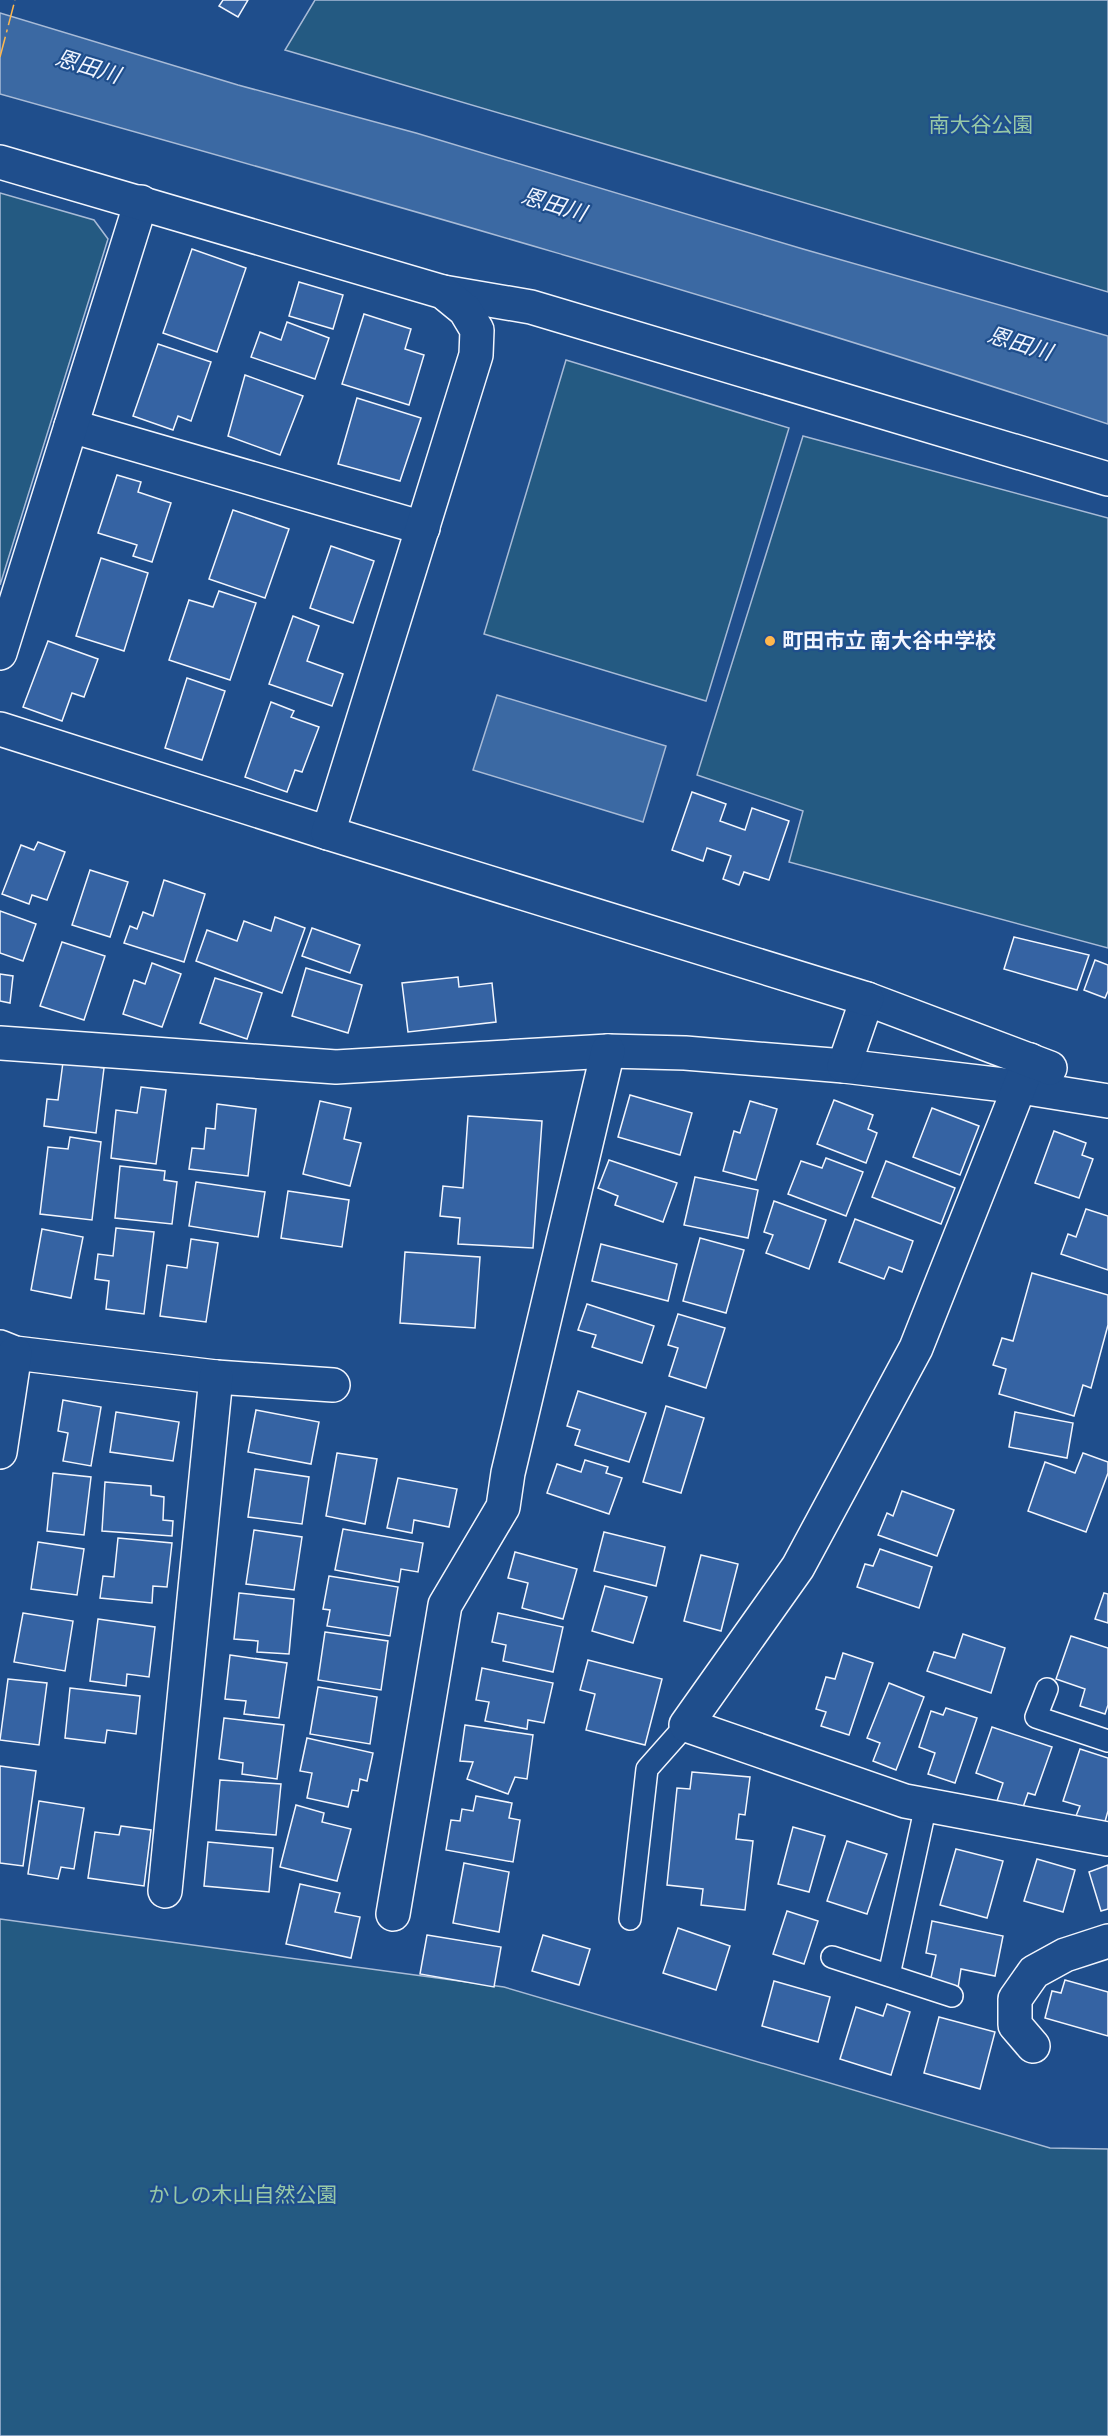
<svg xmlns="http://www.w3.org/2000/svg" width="1108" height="2436" font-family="Commissioner,'Noto Sans JP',sans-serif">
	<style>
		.green { fill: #245a82; stroke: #a8bbd7; stroke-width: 1.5 }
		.water { fill: #3b69a3; stroke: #a8bbd7; stroke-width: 1.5 }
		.building { fill: #3563a3; stroke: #f2f6ff; stroke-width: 1.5 }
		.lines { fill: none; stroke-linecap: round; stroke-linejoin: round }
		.lane-casing { stroke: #f2f6ff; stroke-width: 24 }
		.street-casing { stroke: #f2f6ff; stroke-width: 36 }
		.secondary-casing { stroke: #f2f6ff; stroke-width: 36 }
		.lane { stroke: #1f4e8c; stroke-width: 21 }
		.street { stroke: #1f4e8c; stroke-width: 33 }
		.secondary { stroke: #1f4e8c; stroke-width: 33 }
		.power { stroke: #ffb74d; stroke-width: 1.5; stroke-dasharray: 21 4.5 3 4.5; stroke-linecap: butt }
		.poi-dot { fill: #ffb74d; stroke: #1f4e8c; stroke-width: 2 }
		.labels { text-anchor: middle; stroke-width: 4.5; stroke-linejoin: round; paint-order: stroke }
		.park-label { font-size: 21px; fill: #97c8a6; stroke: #1f4e8c }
		.poi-label { font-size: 21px; font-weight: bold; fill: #f2f6ff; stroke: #1f4e8c; text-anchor: start }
		.water-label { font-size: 22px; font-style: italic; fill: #f2f6ff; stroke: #1f4e8c }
	</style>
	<rect width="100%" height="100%" fill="#1f4e8c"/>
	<g class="green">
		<path d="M315,0h793v292l-823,-242z"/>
		<path d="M0,193l94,27 14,19 -108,346z"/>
		<path d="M566,360l223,68 -83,273 -222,-67z"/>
		<path d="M803,436l305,82v430l-319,-86 14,-51 -106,-36z"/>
		<path d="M0,1919l504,68 546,161 58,1v287h-1108z"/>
	</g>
	<g class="water">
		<path d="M0,13l238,72 178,48 387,116 305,87v88c-366,-121 -737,-226 -1108,-330z"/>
		<path d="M497,695l169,51 -23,76 -170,-52z"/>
	</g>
	<g class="building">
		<path d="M223,0h25l-10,17 -19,-11z"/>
		<path d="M192,249l54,19 -29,84 -54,-19z"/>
		<path d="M299,282l44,13 -10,34 -44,-13z"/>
		<path d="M364,314l47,15 -6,20 19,6 -15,50 -67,-21z"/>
		<path d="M287,322l42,16 -14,41 -64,-22 9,-25 21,8z"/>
		<path d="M158,344l53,18 -20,59 -13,-5 -5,14 -40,-14z"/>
		<path d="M245,375l58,21 -23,59 -52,-19z"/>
		<path d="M357,398l64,20 -21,63 -62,-17z"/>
		<path d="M117,475l24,7 -3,10 33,11 -19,59 -19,-6 4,-11 -39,-12z"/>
		<path d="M233,510l56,19 -24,69 -56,-19z"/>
		<path d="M331,546l43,15 -21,62 -43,-15z"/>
		<path d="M101,558l47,15 -24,78 -48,-15z"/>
		<path d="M219,591l37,12 -26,77 -61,-20 20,-60 24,7z"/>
		<path d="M293,616l26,10 -12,35 36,13 -11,32 -63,-22z"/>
		<path d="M48,641l50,18 -14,38 -12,-4 -10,28 -39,-14z"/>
		<path d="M187,678l38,13 -23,69 -37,-12z"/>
		<path d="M271,702l23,9 -3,6 28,10 -17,45 -7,-2 -8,22 -42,-15z"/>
		<path d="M692,792l34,12 -6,17 25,9 7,-22 37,13 -20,59 -25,-8 -5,13 -16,-6 8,-23 -24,-8 -4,13 -31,-11z"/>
		<path d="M38,842l27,10 -18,48 -15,-5 -3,9 -27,-10 19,-49 13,5z"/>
		<path d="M90,870l38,12 -18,55 -38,-12z"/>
		<path d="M164,880l41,14 -21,68 -60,-19 6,-17 7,3 6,-17 10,4z"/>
		<path d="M0,911l36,13 -13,37 -23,-8z"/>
		<path d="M275,917l30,11 -23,65 -86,-32 11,-31 30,11 7,-20 27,10z"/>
		<path d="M312,928l48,17 -10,28 -48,-17z"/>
		<path d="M1014,937l75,18 -12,35 -73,-21z"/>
		<path d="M62,942l43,14 -21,64 -44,-14z"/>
		<path d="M1095,960l13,5v26l-3,7 -21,-8z"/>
		<path d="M152,963l29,11 -19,53 -39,-13 11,-34 11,4z"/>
		<path d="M306,968l56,17 -14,48 -56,-17z"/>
		<path d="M0,974l13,2 -3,27 -10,-2z"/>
		<path d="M458,977l1,10 33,-4 4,39 -88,10 -6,-49z"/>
		<path d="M215,978l47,15 -15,46 -47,-16z"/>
		<path d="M63,1062l41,6 -8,65 -52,-7 3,-27 11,1z"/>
		<path d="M141,1087l25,3 -10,74 -45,-6 5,-48 21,3z"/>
		<path d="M630,1095l62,18 -12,42 -62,-18z"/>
		<path d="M834,1100l39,15 -5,14 9,4 -11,30 -49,-19z"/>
		<path d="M320,1101l31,7 -7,31 17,4 -11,43 -47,-12z"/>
		<path d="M750,1101l27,8 -21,71 -33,-9 11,-40 6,2z"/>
		<path d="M217,1104l39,5 -8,67 -59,-7 3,-21 12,1 2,-21 9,1z"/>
		<path d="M932,1108l47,18 -19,49 -47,-18z"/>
		<path d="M468,1116l74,5 -9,127 -75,-4 2,-26 -20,-2 3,-30 20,2z"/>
		<path d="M1054,1131l32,12 -4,12 11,4 -14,39 -44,-15z"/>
		<path d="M70,1137l31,5 -9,78 -52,-6 8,-67 20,2z"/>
		<path d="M826,1158l37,14 -17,44 -58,-22 13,-33 21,7z"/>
		<path d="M609,1160l68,23 -14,39 -48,-17 3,-9 -20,-8z"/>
		<path d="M886,1161l69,27 -14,36 -69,-27z"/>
		<path d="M120,1166l45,5 -1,9 13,2 -5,42 -57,-6z"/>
		<path d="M695,1177l63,13 -10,48 -64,-13z"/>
		<path d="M196,1182l69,10 -7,45 -69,-11z"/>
		<path d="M288,1191l61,9 -7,47 -61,-9z"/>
		<path d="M774,1201l52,19 -17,49 -43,-16 7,-18 -9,-3z"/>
		<path d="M1086,1209l22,7v54l-47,-16 7,-20 8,3z"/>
		<path d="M855,1219l58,22 -11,31 -13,-5 -5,12 -45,-17z"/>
		<path d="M116,1228l38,4 -10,82 -38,-5 3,-28 -14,-2 3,-25 15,2z"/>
		<path d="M42,1229l41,8 -12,61 -40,-8z"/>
		<path d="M700,1238l44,12 -18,63 -43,-12z"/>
		<path d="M191,1239l27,4 -12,79 -46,-6 7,-51 20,3z"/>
		<path d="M601,1244l76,20 -9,37 -76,-20z"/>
		<path d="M405,1252l75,5 -5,71 -75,-5z"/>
		<path d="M1032,1273l76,22v30l-17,63 -8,-3 -9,31 -75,-22 7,-25 -13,-4 9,-27 11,3z"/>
		<path d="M587,1304l67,22 -12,37 -50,-16 4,-12 -18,-5z"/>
		<path d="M678,1314l47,14 -19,60 -37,-12 9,-28 -10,-3z"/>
		<path d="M578,1391l68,22 -17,49 -54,-17 5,-15 -13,-4z"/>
		<path d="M63,1400l38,7 -10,59 -28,-5 5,-28 -10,-2z"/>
		<path d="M666,1406l38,12 -23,75 -38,-11z"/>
		<path d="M256,1410l63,12 -8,42 -63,-12z"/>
		<path d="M116,1412l63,10 -6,39 -63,-9z"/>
		<path d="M1015,1412l58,11 -6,35 -58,-11z"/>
		<path d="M337,1453l40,6 -12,65 -39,-8z"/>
		<path d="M1083,1453l25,9v11l-22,59 -58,-21 17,-49 30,11z"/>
		<path d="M585,1460l23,7 -2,6 16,5 -13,36 -62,-21 10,-29 24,8z"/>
		<path d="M255,1469l54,8 -7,47 -54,-7z"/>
		<path d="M53,1473l38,4 -7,58 -37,-4z"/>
		<path d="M398,1478l59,11 -8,38 -35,-7 -2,13 -25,-5z"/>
		<path d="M105,1482l46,4v9l13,2 -1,23 10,1 -1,15 -70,-5z"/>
		<path d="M902,1491l52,19 -17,46 -59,-21 9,-22 6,3z"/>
		<path d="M343,1529l80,14 -5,29 -17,-3 -2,13 -64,-12z"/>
		<path d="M254,1530l48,7 -8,53 -48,-6z"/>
		<path d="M604,1532l61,15 -9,39 -62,-15z"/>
		<path d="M118,1538l54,5 -5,44 -14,-1 -1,17 -52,-5 3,-22 11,1z"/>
		<path d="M38,1542l46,7 -7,46 -46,-6z"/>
		<path d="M880,1549l52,18 -13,41 -62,-21 8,-23 8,2z"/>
		<path d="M515,1552l62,17 -14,50 -41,-11 6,-25 -20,-5z"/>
		<path d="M701,1555l37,9 -17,67 -37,-10z"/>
		<path d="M329,1576l69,11 -8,49 -63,-10 3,-16 -7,-1z"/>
		<path d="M605,1586l42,11 -14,46 -41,-12z"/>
		<path d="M239,1593l55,6 -5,55 -32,-2 1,-11 -24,-2z"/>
		<path d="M1104,1593l4,1v29l-13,-4z"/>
		<path d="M23,1613l50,8 -8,50 -51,-9z"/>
		<path d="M498,1613l65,14 -10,45 -50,-11 3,-16 -14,-3z"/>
		<path d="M98,1619l57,8 -6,50 -22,-3 -1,12 -36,-5z"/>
		<path d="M325,1632l63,9 -7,49 -63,-10z"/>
		<path d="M963,1634l42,14 -14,45 -64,-22 7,-19 21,6z"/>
		<path d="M1071,1636l37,12v57l-3,9 -25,-8 5,-17 -29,-10z"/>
		<path d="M843,1653l30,10 -24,72 -28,-9 5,-14 -10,-3 10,-32 9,2z"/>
		<path d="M230,1655l57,8 -8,55 -35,-4 2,-13 -21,-2z"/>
		<path d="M588,1660l74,19 -17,66 -59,-15 9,-36 -15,-4z"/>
		<path d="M482,1668l71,15 -9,40 -16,-3 -1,9 -42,-8 4,-19 -13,-2z"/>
		<path d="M8,1679l39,4 -8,62 -39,-5z"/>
		<path d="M889,1683l35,14 -28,73 -23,-9 7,-18 -13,-5z"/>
		<path d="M318,1687l59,10 -7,47 -60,-10z"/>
		<path d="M70,1688l70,8 -4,38 -29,-4 -2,13 -40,-5z"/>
		<path d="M946,1708l31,10 -22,65 -27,-9 7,-21 -16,-6 12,-36 12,4z"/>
		<path d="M224,1718l60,7 -7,54 -35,-5 1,-11 -24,-4z"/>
		<path d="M465,1725l68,10 -6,44 -12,-2 -7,17 -41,-15 6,-17 -13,-1z"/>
		<path d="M992,1727l60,20 -17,48 -7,-2 -7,20 -25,-9 7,-21 -27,-10z"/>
		<path d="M307,1738l66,15 -6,28 -7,-2 -2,12 -6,-1 -4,17 -41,-9 5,-25 -12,-2z"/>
		<path d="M1080,1749l28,9v53l-4,14 -28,-9 4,-10 -17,-5z"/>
		<path d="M0,1766l36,5 -13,95 -23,-3z"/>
		<path d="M692,1772l58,5 -5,38 -6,-1 -3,25 17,2 -8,69 -44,-5 2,-16 -36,-4 10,-97 13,1z"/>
		<path d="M220,1780l61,4 -5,51 -60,-5z"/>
		<path d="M476,1796l36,7 -3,15 11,2 -7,42 -67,-12 5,-30 9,1 2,-12 11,2z"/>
		<path d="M39,1801l45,7 -10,61 -13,-2 -3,12 -30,-5z"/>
		<path d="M296,1805l28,8 -2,9 29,7 -14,52 -57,-14z"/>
		<path d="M121,1826l30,4 -7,56 -56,-8 7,-46 24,3z"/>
		<path d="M793,1827l32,9 -16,56 -31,-8z"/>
		<path d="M847,1841l40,13 -20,60 -40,-13z"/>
		<path d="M208,1842l65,6 -4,44 -65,-6z"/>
		<path d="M956,1849l47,12 -16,57 -47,-13z"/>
		<path d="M1037,1859l38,11 -12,42 -39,-11z"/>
		<path d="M464,1863l45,9 -10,60 -46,-9z"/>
		<path d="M1108,1865v44l-7,2 -12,-39z"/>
		<path d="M300,1884l40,9 -5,19 25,5 -9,41 -65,-14z"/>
		<path d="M787,1911l31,10 -14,43 -31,-10z"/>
		<path d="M932,1921l71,15 -8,40 -34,-7 -3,19 -28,-6 6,-27 -10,-2z"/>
		<path d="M678,1928l52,18 -14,44 -53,-17z"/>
		<path d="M427,1935l74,12 -7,40 -74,-13z"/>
		<path d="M543,1935l47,14 -11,36 -47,-14z"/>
		<path d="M1065,1980l43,12v44l-63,-18 7,-27 9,2z"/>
		<path d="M774,1981l56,16 -12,45 -56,-16z"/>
		<path d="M887,2004l23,8 -19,63 -51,-16 16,-52 27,9z"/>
		<path d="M939,2017l56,15 -15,57 -56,-16z"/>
	</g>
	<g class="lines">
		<g class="lane-casing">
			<g id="lane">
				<path d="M1047,1689l-11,28 72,24"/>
				<path d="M630,1919l17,-150 39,-44"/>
				<path d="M832,1957l120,39"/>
				<path d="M889,1975l37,-170"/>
			</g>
		</g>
		<g class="street-casing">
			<g id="street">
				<path d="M443,292l88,15 577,172"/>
				<path d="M71,426l352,102"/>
				<path d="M0,653l141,-451"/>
				<path d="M0,729l328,104"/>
				<path d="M0,1043l336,24 272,-16 77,2 159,13 177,21 87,14"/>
				<path d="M1030,1060l-114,288 -118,219 -112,158 219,76 203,38"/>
				<path d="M844,1066l23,-67 183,69"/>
				<path d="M0,1347l15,6 201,24 117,8"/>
				<path d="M0,1452l15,-99"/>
				<path d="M165,1891l51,-514"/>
				<path d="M393,1914l52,-309 58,-98 5,-34 100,-422"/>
				<path d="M1033,2046l-18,-21v-26l19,-27 31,-17 43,-14"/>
			</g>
		</g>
		<g class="secondary-casing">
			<path id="secondary" d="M0,162l443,130 22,18 12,20 -1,25 -148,478 539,166"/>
		</g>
		<use href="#lane" class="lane"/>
		<use href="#street" class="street"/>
		<use href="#secondary" class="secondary"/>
		<path class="power" d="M0,57l15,-57"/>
	</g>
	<circle class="poi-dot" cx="770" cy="641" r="6"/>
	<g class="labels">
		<g class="park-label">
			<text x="981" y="132">南大谷公園</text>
			<text x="243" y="2202">かしの木山自然公園</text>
		</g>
		<g class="poi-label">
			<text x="782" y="648">町田市立 南大谷中学校</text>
		</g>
		<g class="water-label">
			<text transform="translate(88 66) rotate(17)" y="8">恩田川</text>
			<text transform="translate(554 204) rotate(17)" y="8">恩田川</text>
			<text transform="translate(1020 343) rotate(17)" y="8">恩田川</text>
		</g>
	</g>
</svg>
